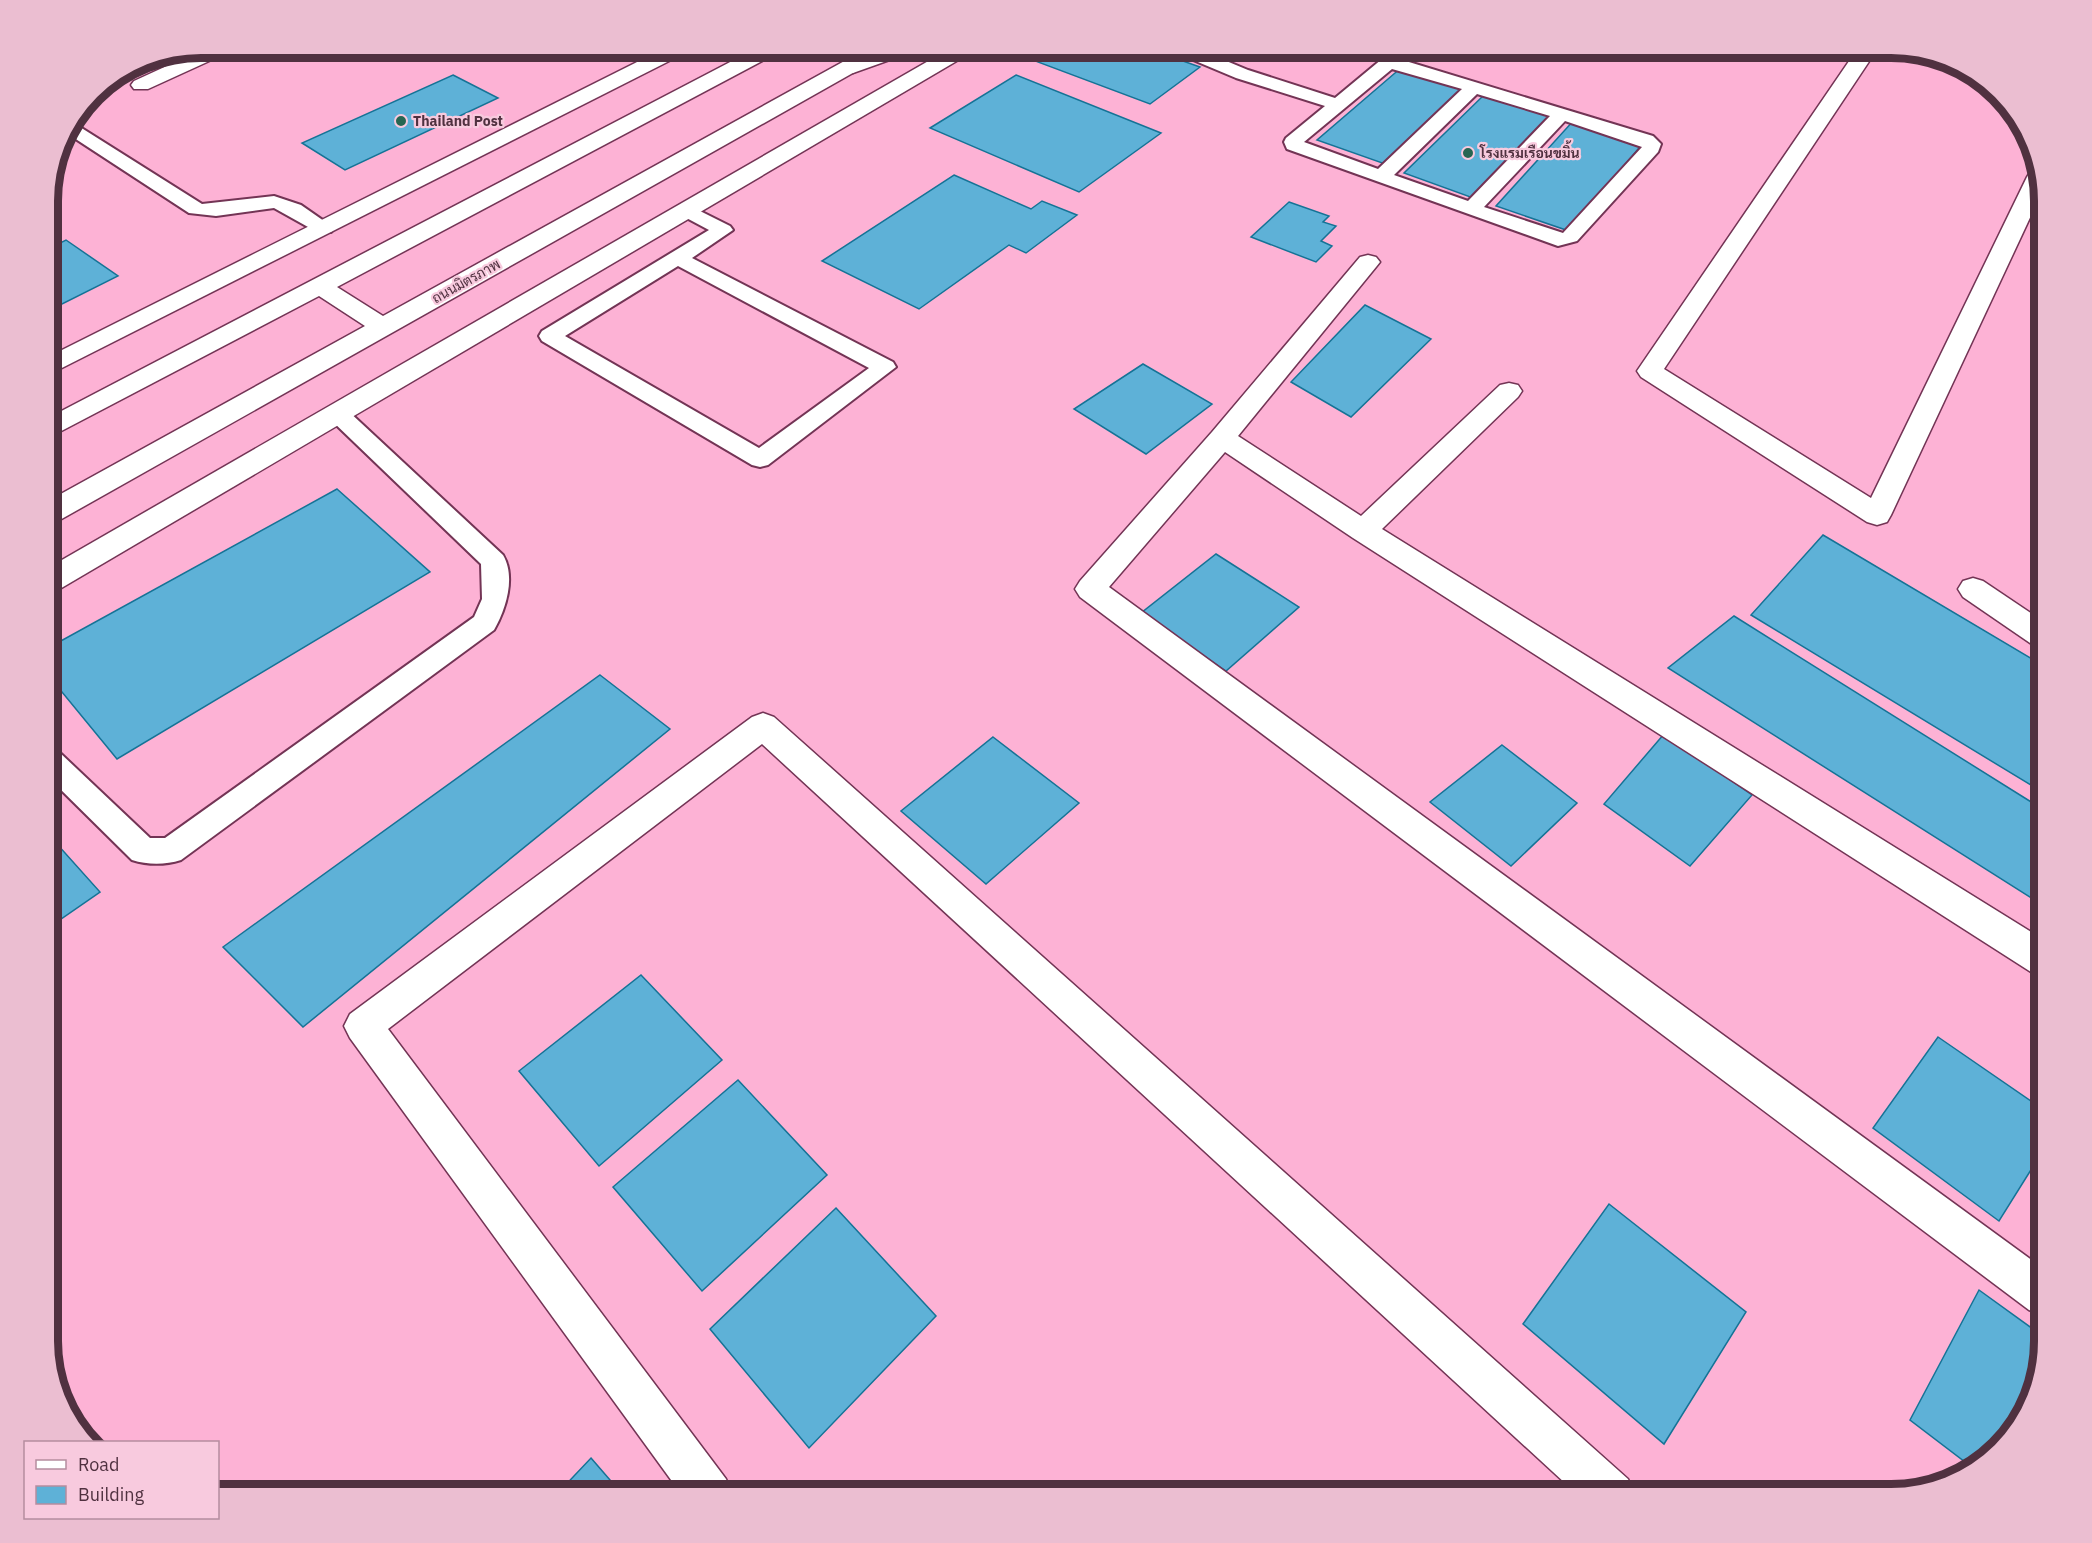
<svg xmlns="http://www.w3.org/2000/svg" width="2092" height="1543" font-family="'IBM Plex Sans',Sarabun,sans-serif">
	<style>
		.building { fill: #5eb1d7; stroke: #157396; stroke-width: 1.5 }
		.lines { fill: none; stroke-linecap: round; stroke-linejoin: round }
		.lane-casing { stroke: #733455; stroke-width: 4 }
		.street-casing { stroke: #733455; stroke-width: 3 }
		.secondary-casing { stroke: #733455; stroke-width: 3 }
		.primary-casing { stroke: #733455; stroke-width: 3 }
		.lane { fill: #fff; fill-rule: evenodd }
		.street { fill: #fff; fill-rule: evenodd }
		.secondary { fill: #fff; fill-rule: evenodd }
		.primary { fill: #fff; fill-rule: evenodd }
		.poi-dot { fill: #276652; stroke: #f8cade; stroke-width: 2 }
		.labels { text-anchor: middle; stroke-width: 4.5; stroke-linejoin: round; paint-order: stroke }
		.far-poi-label { font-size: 14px; font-weight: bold; fill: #503140; stroke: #f8cade; text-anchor: start }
		.far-street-label { font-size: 14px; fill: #503140; stroke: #f8cade }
		.rim { fill: none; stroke: #503140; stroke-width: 8 }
	</style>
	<rect width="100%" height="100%" fill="#fdb2d5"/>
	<g class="building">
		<path d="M1009,48h137l54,19 -50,37 -144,-54z"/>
		<path d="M1402,67l65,21 -82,76 -68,-24z"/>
		<path d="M453,75l45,23 -153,72 -43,-27z"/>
		<path d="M1016,75l145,58 -82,59 -149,-64z"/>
		<path d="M1486,93l66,21 -79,84 -69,-25z"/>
		<path d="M1574,120l70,22 -75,89 -73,-25z"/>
		<path d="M954,175l77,34 11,-8 35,14 -51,38 -17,-8 -90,64 -97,-48z"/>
		<path d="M1289,202l40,14 -6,6 13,4 -15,15 11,5 -16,16 -65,-25z"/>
		<path d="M66,240l52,36 -70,35v-62z"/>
		<path d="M1365,305l66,34 -80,78 -60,-35z"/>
		<path d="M1143,364l69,40 -66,50 -72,-45z"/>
		<path d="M337,489l93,83 -313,187 -69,-84v-27z"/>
		<path d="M1823,535l221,131v127l-293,-178z"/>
		<path d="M1216,554l83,53 -73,64 -85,-58z"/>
		<path d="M1734,616l310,194v96l-376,-238z"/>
		<path d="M600,675l70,54 -367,298 -80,-80z"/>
		<path d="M1664,734l88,61 -62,71 -86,-62z"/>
		<path d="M993,737l86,66 -93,81 -85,-73z"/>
		<path d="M1502,745l75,58 -66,63 -81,-64z"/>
		<path d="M48,834l52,58 -52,36z"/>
		<path d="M641,975l81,85 -123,106 -80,-95z"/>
		<path d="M1938,1037l106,73v39l-45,72 -126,-93z"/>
		<path d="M738,1080l89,95 -125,116 -89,-104z"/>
		<path d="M1609,1204l137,108 -82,132 -141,-120z"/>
		<path d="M836,1208l100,108 -127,132 -99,-119z"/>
		<path d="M1979,1290l65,47v5l-8,49 -23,44 -40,33 -63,-48z"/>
		<path d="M591,1458l32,37h-67z"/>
	</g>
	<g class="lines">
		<g class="lane-casing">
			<g id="lane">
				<path d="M1171,48h24l53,22 87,28 47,-39h17l254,77 8,8 -3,8 -81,89 -19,5 -271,-97 -3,-7 2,-4 39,-32 -89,-28 -62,-26zM1392,69l70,20 -84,80 -74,-27zM1477,94l73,22 -82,85 -74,-26zM1565,121l77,26 -79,86 -79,-26z"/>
				<path d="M72,122l130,82 72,-8 27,9 33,23 -3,4h-14l-43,-24 -58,8 -27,-3 -124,-81z"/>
				<path d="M686,204l44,22 3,4 -41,28 201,104 3,5 -128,98 -8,2 -8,-2 -210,-124 -3,-5 3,-5 167,-101 -30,-16 -3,-4zM678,266l191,102 -110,80 -194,-112z"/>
				<path d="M338,407l8,2 157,146c13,22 3,54 -9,75l-313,230c-16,5 -33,5 -49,0l-84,-83v-29l10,3 92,87h15l309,-221 8,-18 -1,-35 -151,-145 -3,-5 3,-5z"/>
			</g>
		</g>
		<g class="street-casing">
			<g id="street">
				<path d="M206,48h26l-3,4 -81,37h-14l-3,-4 3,-4z"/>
				<path d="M1858,48h20l-214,321 207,129 156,-321 3,-5 7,-1 5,21 -151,323 -4,7 -10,3 -10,-3 -226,-145 -4,-6z"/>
				<path d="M1368,255l8,2 4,5 -4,5 -138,169 123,80 139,-131 9,-2 9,2 4,6 -4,6 -136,132 662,411v36l-13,-4 -678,-434 -128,-86 -116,135 935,682v47l-15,-6 -949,-713 -5,-8 5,-8 132,-149 148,-175z"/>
				<path d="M1973,578l10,3 61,41v26l-11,-3 -70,-48 -5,-8 5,-8z"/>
				<path d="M763,713l11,4 854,762 7,16h-57l-816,-751 -374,285 338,450 7,16h-51l-332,-457 -6,-12 6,-12 402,-297z"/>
			</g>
		</g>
		<g class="secondary-casing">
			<g id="secondary">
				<path d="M665,48h25l-3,4 -639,323v-18z"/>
				<path d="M886,48h29l-3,4 -59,21h-14l-3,-4 3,-4z"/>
				<path d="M951,48h24l-3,4 -914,538 -10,3v-25z"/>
			</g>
		</g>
		<g class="primary-casing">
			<path id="primary" d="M757,48h25l-3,4 -442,235 46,29 485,-268h25l-3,4 -832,469 -10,3v-23l317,-175 -46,-30 -271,142v-20z"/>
		</g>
		<use href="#lane" class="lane"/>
		<use href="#street" class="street"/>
		<use href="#secondary" class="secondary"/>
		<use href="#primary" class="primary"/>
	</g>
	<g class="poi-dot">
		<circle cx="401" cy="121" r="6"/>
		<circle cx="1468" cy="153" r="6"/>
	</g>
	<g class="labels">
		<g class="far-poi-label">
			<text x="413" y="126">Thailand Post</text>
			<text x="1480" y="158">โรงแรมเรือนขมิ้น</text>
		</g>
		<g class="far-street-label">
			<text transform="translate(466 281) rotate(-29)" y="5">ถนนมิตรภาพ</text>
		</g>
	</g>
	<path d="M0 0H2092V1543H0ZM201 58H1891A143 143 0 0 1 2034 201V1341A143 143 0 0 1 1891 1484H201A143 143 0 0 1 58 1341V201A143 143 0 0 1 201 58Z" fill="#ebbed1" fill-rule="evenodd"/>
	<path class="rim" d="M201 58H1891A143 143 0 0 1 2034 201V1341A143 143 0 0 1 1891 1484H201A143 143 0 0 1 58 1341V201A143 143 0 0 1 201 58Z"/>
	<rect x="24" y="1441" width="195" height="78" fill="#f8cade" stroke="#b58d9f" stroke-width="1.5"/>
	<rect x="36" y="1460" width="30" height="9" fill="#ffffff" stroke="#b58d9f" stroke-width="1.5"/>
	<text x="78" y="1471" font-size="18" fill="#503140">Road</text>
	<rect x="36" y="1486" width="30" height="18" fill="#5eb1d7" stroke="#b58d9f" stroke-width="1.5"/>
	<text x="78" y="1501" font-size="18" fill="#503140">Building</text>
</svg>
